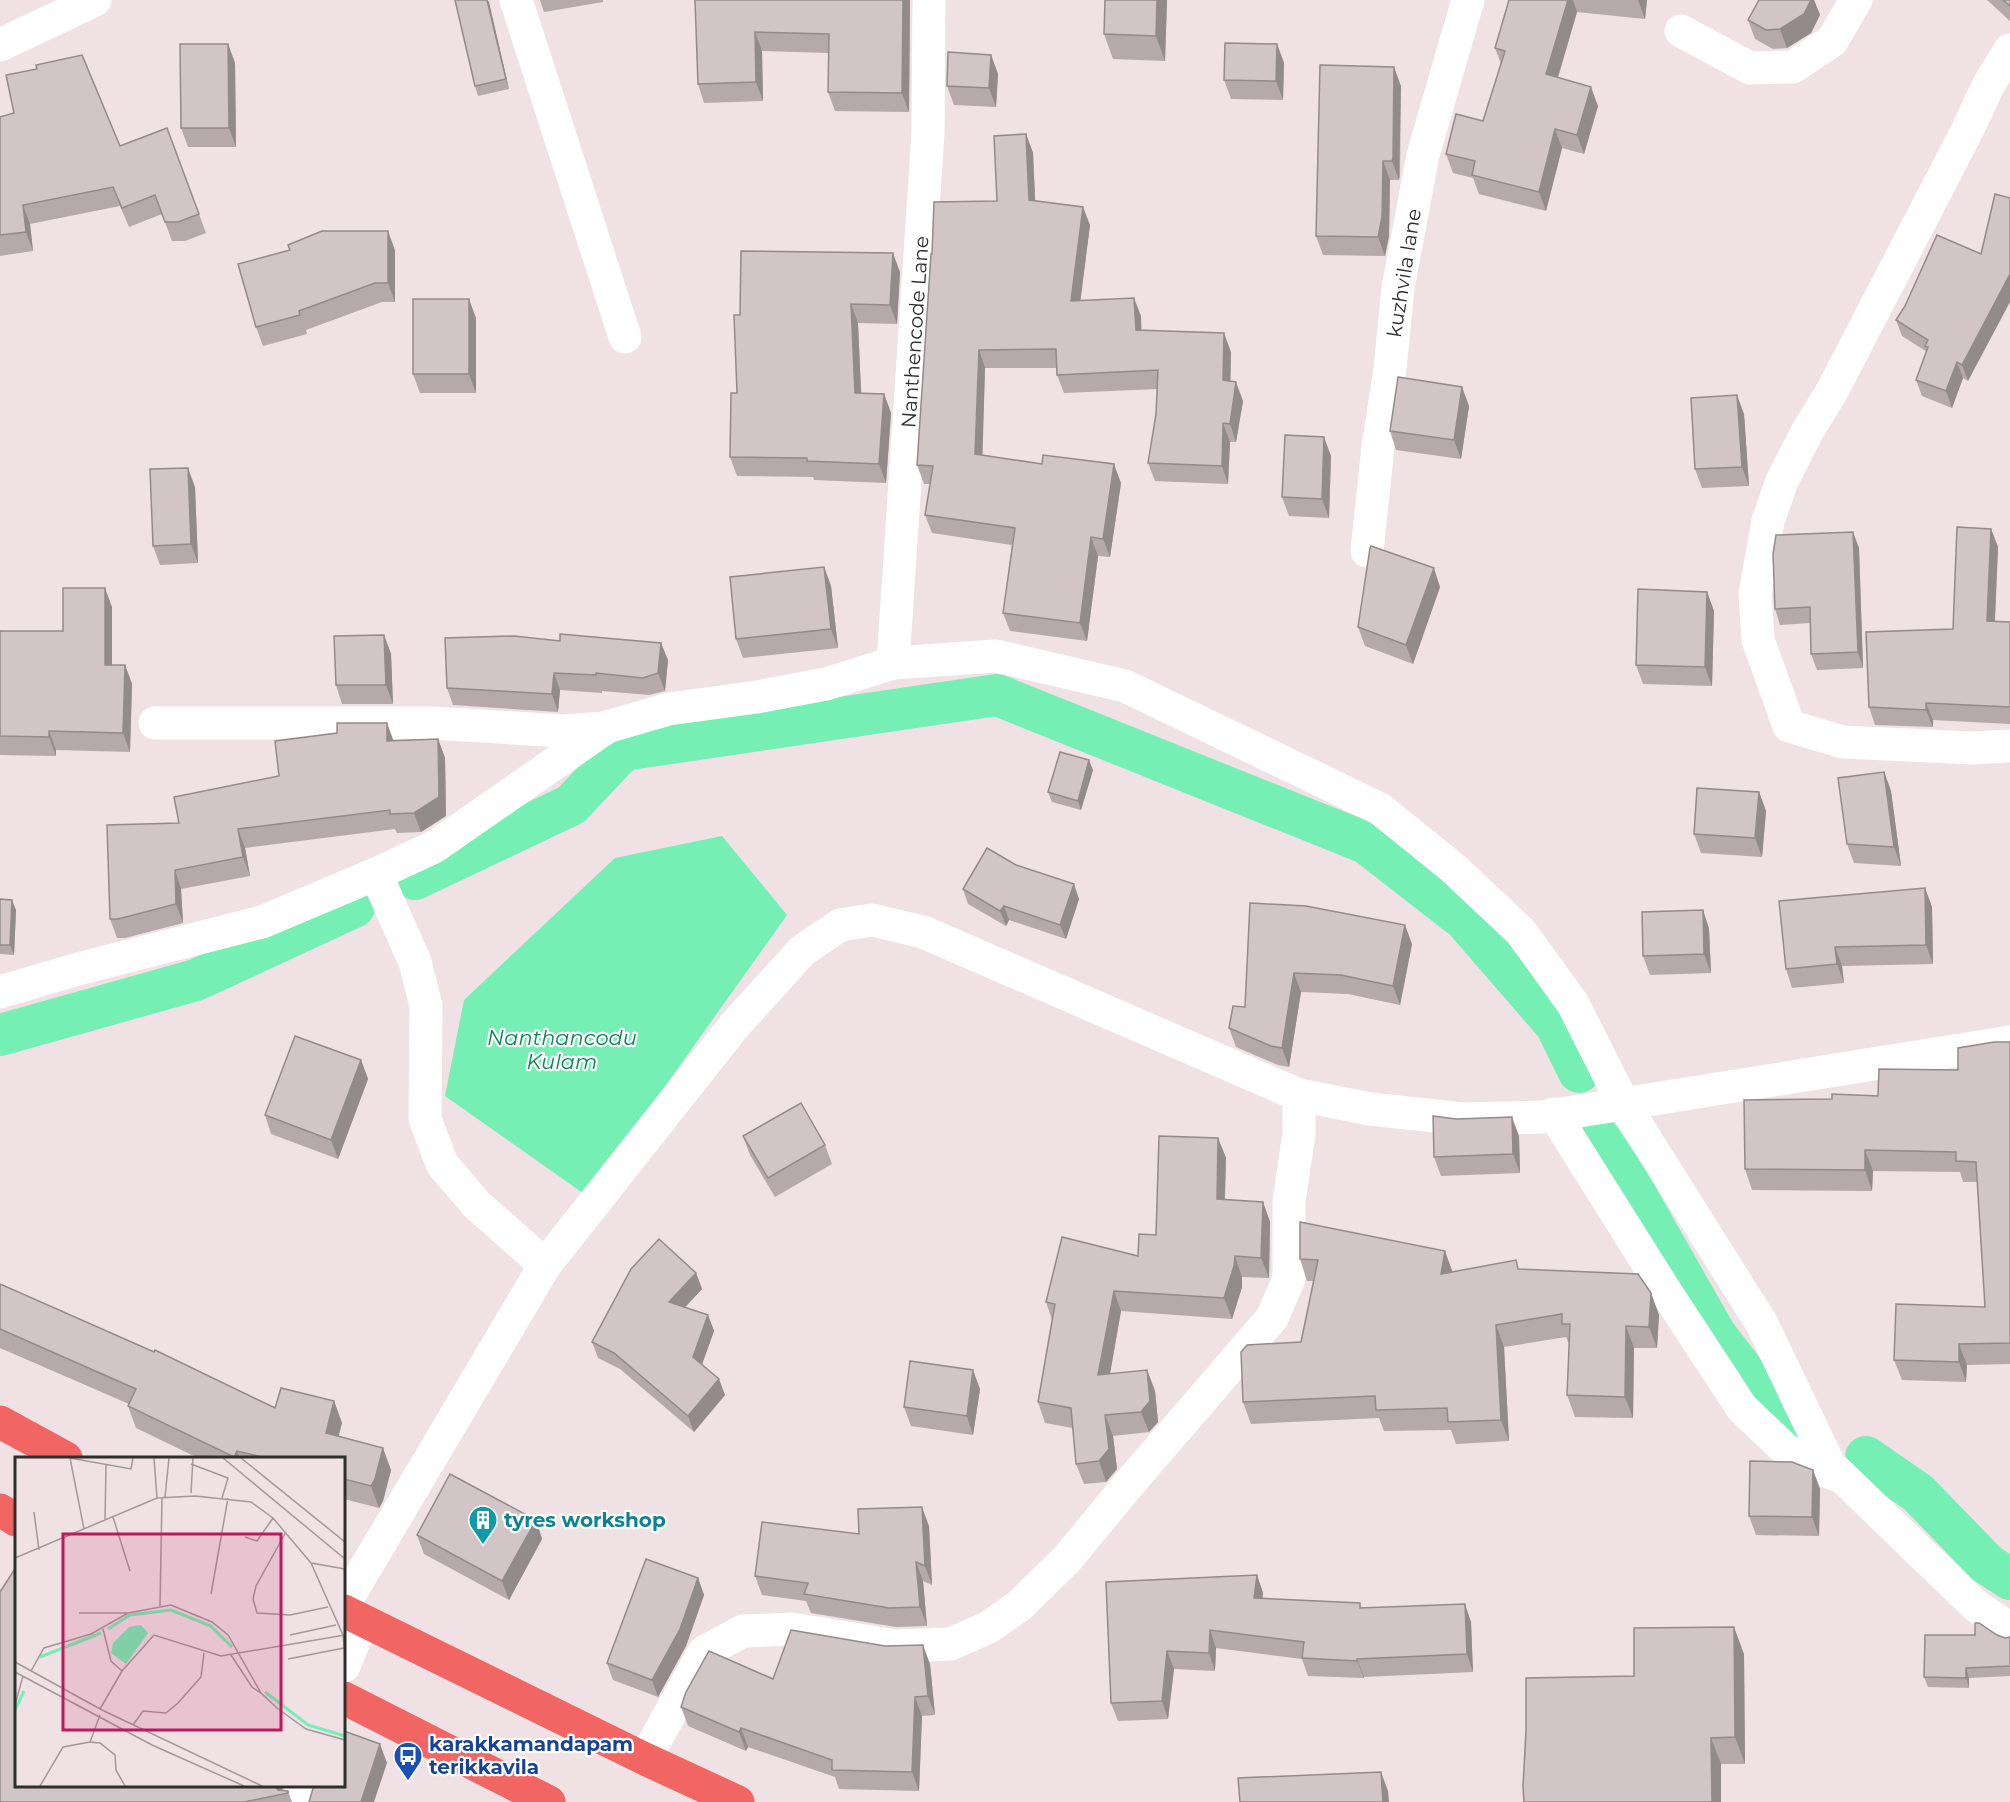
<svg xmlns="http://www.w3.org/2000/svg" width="2010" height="1802" font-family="Montserrat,sans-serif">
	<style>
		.water { fill: #75efb3 }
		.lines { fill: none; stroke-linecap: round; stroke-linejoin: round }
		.canal { stroke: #75efb3; stroke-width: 42 }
		.street { stroke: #fff; stroke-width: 33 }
		.secondary { stroke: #fff; stroke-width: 33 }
		.primary { stroke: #f16563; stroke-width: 33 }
		.wall { fill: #b5a9ab }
		.shaded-wall { fill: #938a8b }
		.building { fill: #d2c5c7; stroke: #938a8b; stroke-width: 1.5 }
		.labels { text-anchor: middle; stroke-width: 4.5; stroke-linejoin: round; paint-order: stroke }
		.street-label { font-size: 20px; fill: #2e2e2e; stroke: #fff }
		.culture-label { font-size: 20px; font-weight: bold; fill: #0d838f; stroke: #fff; text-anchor: start }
		.transit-label { font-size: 20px; font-weight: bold; fill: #164399; stroke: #fff; text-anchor: start }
		.water-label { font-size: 21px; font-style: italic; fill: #0f8554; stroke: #fff }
		.inset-river { fill: none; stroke: #75efb3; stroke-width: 3 }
		.inset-road { fill: none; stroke: #a2999b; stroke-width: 1.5 }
		.view { fill: #c2185b; fill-opacity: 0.15; stroke: #c2185b; stroke-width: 3 }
		.inset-edge { fill: none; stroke: #2e2e2e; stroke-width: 3 }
	</style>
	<rect width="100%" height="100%" fill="#efe1e4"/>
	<path class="water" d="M722,836l65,79 -200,281 -142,-100 19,-96 151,-142z"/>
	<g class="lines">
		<g class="canal">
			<path d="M415,879l156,-74 52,-55 374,-55 369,148 99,77 91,105 23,47"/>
			<path d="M0,1035l196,-55 158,-73"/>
			<path d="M1600,1139l28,42 87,153 72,94"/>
			<path d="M1866,1457l52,36 69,71 23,15"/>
		</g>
		<g class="street">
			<path d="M516,0l109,337"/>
			<path d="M1681,31l69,37 43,-1 39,-26 24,-41"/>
			<path d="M2010,50l-21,34 -23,49 -134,258 -25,41 -25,49 -14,40 -13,73 3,46 31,86 54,16 129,6 38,-2"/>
			<path d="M1367,551l11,-104 12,-78 8,-81 25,-133 45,-155"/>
			<path d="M893,663l35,-530 1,-133"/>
			<path d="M155,723h278l129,8 43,-3"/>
			<path d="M376,874l39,88 11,44 -1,113 17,45 35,41 68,60"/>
			<path d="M0,992l78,-23 184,-47 114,-48 58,-27 173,-120 62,-18 88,-12 69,-13 67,-21 103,-7 129,30 255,123 73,59 68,64 52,72 50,99 139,221 67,140 147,142 34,23"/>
			<path d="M1554,1114l110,175 78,119 43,41 24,16 33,12"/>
			<path d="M344,1604l201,-339 189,-239 68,-75 38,-26 32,-5 51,12 376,163 71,14 93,10 79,-2 468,-75"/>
			<path d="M344,1666l18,-45"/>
			<path d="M645,1759l59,-107 39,-21 49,-2 103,17 56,-2 38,-17 30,-21 48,-47 61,-74 144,-167 17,-39v-78l10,-67v-39"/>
			<path d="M297,1802l7,-16"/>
		</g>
		<path class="secondary" d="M0,45l95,-45"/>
		<g class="primary">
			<path d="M0,1422l66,36"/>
			<path d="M0,1510l16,10"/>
			<path d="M344,1611l301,148 93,43"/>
			<path d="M344,1698l205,104"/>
		</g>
	</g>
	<g class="wall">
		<path d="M488,0l21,89 -31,7 -3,-10z"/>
		<path d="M540,0h63v2l-59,10z"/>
		<path d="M695,0h215l-1,112 -74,-1 -7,-19 1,-39 -67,-2 1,50 -59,2 -6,-19z"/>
		<path d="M1105,0h62l-2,61 -52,-2 -9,-25z"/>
		<path d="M1509,0h138l-2,19 -68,-7 -19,66 40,28 -14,48 -22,-6 -16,63 -67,-17 -6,-16 -20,-5 -7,-19 37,-33 18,-57 -6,-16z"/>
		<path d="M1759,0h55l6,15 -9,18 -24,15 -14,1 -18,-10 -7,-19z"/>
		<path d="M1987,0h23v21z"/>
		<path d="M228,44l7,19 1,84h-48l-7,-19z"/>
		<path d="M1277,44l7,19 -1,37 -52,-1 -7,-19z"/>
		<path d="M991,55l7,19 -2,33 -42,-2 -7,-19z"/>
		<path d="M1401,86l-1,91 -1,3h-9l-1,56 -4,20 -62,-1 -7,-19z"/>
		<path d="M0,117l120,29 47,-18 39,105 -21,8h-13l-10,-27 -33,13 -9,-21 -90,18 3,27 -27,4 -6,1z"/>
		<path d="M1026,134l7,19 2,48 55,24 -10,76 61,15v14l90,22 -1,30 13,19 -7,41h-6l-2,42 -73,-3 -7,-18 8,-49 1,-25 -93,4 -7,-18v-7h-72l-3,87 139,28 -11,74 -12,-1 -11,85 -77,-10 -7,-18 9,-68 -80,-12 -7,-18 5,-31h-6l-7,-19 80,-264z"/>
		<path d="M1937,235l31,146 -5,-3 -11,30 -30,-12 -6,-16 11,-28 -25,-16 -6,-16 9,-14z"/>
		<path d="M395,250v52h-13l-76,28 1,4 -44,12 -7,-19z"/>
		<path d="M900,272l-3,52 -39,-1 3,71h23l7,19 -5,70 -72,-3 -1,-3 -76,-1 -7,-19 7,-64 3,-78z"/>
		<path d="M476,318v75h-56l-7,-19z"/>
		<path d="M1469,406l-8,53 -65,-9 -6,-19z"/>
		<path d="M1744,414l5,72 -47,2 -7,-19z"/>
		<path d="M1331,456l-2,62 -40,-2 -7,-19z"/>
		<path d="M195,487l3,76 -38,2 -7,-19z"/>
		<path d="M1991,529l7,18 -3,74 15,1v102l-77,-4v7l-58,-2 -6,-18 84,-78z"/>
		<path d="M1859,548l4,120 -46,2 -6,-16 -1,-31 -30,2 -5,-16z"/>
		<path d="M824,567l7,19 7,62 -95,10 -7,-19z"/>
		<path d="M1440,587l-27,77 -48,-18 -7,-19z"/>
		<path d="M1707,592l7,19 -2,75 -69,-2 -7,-19z"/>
		<path d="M112,607v58h13l7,19 -2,68 -74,-2v6l-56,-1v-124h63z"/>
		<path d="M384,635l7,19 2,50h-51l-6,-19z"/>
		<path d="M445,638l223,22 -3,31 -16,4 -47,-4v2l-42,-3 -2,22 -105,-7 -6,-17z"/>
		<path d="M438,739l7,19 1,58 -25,16 -24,1 -2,-4 -150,19 5,28 -69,13 2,34 -58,15h-8l-7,-19 169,-143 114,-36z"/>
		<path d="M1093,770l-12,40 -29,-8 -4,-10z"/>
		<path d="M1884,772l7,19 10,75 -47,-3 -7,-19z"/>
		<path d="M1759,792l7,19 -4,46 -61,-4 -7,-19z"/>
		<path d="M1016,865l63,34 -13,40 -57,-19 -3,6 -38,-22 -5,-15z"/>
		<path d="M1925,888l7,19 1,57 -91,2 2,17 -52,5 -6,-19z"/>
		<path d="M0,899l16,11 -2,45 -14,-1z"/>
		<path d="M1250,903l162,41 -12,61 -52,-11 -47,-2 -12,75 -11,-2 -42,-18 -7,-19 16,-21z"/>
		<path d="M1703,910l6,19 2,44 -61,2 -7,-19z"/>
		<path d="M2010,1042v322l-43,1 -1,17 -64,-2 -8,-20 91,-53 -8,-125h-14l-3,-10 -87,-1 -1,20 -120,-1 -7,-21 87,-70 46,-3 80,-26z"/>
		<path d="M361,1060l7,19 -30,80 -67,-25 -6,-19z"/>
		<path d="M743,1136l82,9 7,19 -57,33 -25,-42z"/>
		<path d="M1519,1136l1,37 -79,3 -7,-19z"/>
		<path d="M1218,1138l8,20 -1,41 38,3 7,20 -1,56 -27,-1v10l-10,32 -111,-8 -11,63 37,-4 8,21 3,31 -9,10 -36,4 4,33 -11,13 -22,2 -8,-20 -3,-36 -28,-5 -7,-21 14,-82 -6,-18 92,-46 18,-21z"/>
		<path d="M1300,1259l153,13 67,-3 131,24 8,22 -2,33h-23l-1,70 -58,-1 -8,-22 2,-51 -3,-7 -62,10 5,94 -53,3 -5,-14 -67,1 -5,-13 -128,6 -8,-22 58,-60 13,-61h-7z"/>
		<path d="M696,1273l6,16 -17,18 23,8 6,16 -12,33 23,31 -31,37 -74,-63 -22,-11 -6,-16z"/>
		<path d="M0,1284l275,124 59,-7 8,22 -4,13 53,34 -8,31 -4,7 -35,-9v-41h-146l-62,-30 -8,-22 1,-2 -129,-56z"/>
		<path d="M980,1389l-7,46 -62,-9 -7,-19z"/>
		<path d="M1813,1470l7,19 -1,47 -63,-1 -7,-19z"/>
		<path d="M536,1520l6,19 -33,61 -85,-46 -7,-19z"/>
		<path d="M929,1526l3,59 -9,-4 4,45 -31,1 -85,-14 -5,-12 -44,-6 -7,-19 104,-42z"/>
		<path d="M1257,1575l6,18v5l99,10 109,14 2,50 -109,5v1l-56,-2 -6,-17 -86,-11 -1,23 -41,-2 -6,50 -50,2 -7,-18 -5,-121z"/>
		<path d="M698,1578l6,17 -18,51 -28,51 -45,-17 -6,-17z"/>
		<path d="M1997,1635l8,3h5v38l-41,2v10l-41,-1 -4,-10z"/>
		<path d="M1744,1654l1,110h-24v38h-197l110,-126z"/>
		<path d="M930,1664l5,51 -13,1 -3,75 -80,-2 -4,-12 -87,-30 -2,4 -58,-25 -7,-19 92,-28z"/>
		<path d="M16,1785h268l-2,5 6,1 4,11h-292z"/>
	</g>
	<g class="shaded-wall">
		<path d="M487,0l2,2 20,87 -3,-10z"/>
		<path d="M903,0h7l-1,112 -7,-19z"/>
		<path d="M1157,0h10l-2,61 -9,-25z"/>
		<path d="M1568,0h5l4,12 -24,81 -7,-19z"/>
		<path d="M1638,0h9l-2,19z"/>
		<path d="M1811,0h3l6,15 -9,18 -24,15 -7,-19z"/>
		<path d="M755,32l7,19 1,50 -7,-19z"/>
		<path d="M228,44l7,19 1,84 -7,-19z"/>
		<path d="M1277,44l7,19 -1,37 -7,-19z"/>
		<path d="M991,55l7,19 -2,33 -7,-19z"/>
		<path d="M1394,67l7,19 -2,94 -7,-19z"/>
		<path d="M1591,87l7,19 -14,48 -7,-19z"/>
		<path d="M1555,129l7,19 -16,63 -7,-19z"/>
		<path d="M1026,134l7,19 3,66 -7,-19z"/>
		<path d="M1383,161l7,19 -1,56 -4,20 -7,-19z"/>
		<path d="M23,205l7,19 3,27 -7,-19z"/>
		<path d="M1083,207l7,18 -12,95 -7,-19z"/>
		<path d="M388,231l7,19v52l-7,-19z"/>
		<path d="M893,253l7,19 -3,52 -7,-19z"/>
		<path d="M2010,274v28l-42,79 -6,-16z"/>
		<path d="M1134,298l7,18 1,32 -6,-18z"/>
		<path d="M469,299l7,19v75l-7,-19z"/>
		<path d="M851,304l7,19 4,89 -7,-19z"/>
		<path d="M1224,333l7,19 -1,47 -7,-19z"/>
		<path d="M979,350l6,18 -3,104 -7,-18z"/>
		<path d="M1957,362l6,16 -11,30 -6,-17z"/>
		<path d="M1236,382l7,19 -7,41 -6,-18z"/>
		<path d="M1462,387l7,19 -8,53 -7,-19z"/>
		<path d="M884,394l7,19 -5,70 -7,-19z"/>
		<path d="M1737,395l7,19 5,72 -7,-19z"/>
		<path d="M1223,423l7,19 -2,42 -6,-18z"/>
		<path d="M1324,437l7,19 -2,62 -7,-19z"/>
		<path d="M1114,464l7,19 -11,74 -7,-18z"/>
		<path d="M188,468l7,19 3,76 -7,-19z"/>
		<path d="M1991,529l7,18 -4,92 -7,-18z"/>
		<path d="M1853,532l6,16 4,120 -5,-16z"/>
		<path d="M1091,537l7,19 -11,85 -7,-18z"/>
		<path d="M824,567l7,19 7,62 -7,-19z"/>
		<path d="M1434,568l6,19 -27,77 -7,-19z"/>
		<path d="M105,588l7,19v77l-7,-19z"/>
		<path d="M1707,592l7,19 -2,75 -7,-19z"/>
		<path d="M384,635l7,19 2,50 -7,-19z"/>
		<path d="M661,643l7,17 -3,31 -7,-18z"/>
		<path d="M125,665l7,19 -2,68 -7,-19z"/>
		<path d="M554,673l6,17 -2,22 -6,-18z"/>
		<path d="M1926,703l7,17v7l-7,-17z"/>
		<path d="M387,723l7,19 -7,-1z"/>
		<path d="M49,731l7,19v6l-7,-19z"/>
		<path d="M438,739l7,19 1,58 -25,16 -7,-19z"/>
		<path d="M1089,760l4,10 -12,40 -3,-9z"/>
		<path d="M1884,772l7,19 10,75 -7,-19z"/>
		<path d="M1759,792l7,19 -4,46 -7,-19z"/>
		<path d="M238,829l7,19 5,28 -7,-19z"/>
		<path d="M175,870l6,19 2,34 -7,-19z"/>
		<path d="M1074,884l5,15 -13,40 -6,-14z"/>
		<path d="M1925,888l7,19 1,57 -7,-19z"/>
		<path d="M12,900l4,10 -2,45 -4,-10z"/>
		<path d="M1004,906l5,14 -3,6 -6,-15z"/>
		<path d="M1703,910l6,19 2,44 -7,-19z"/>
		<path d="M1405,925l7,19 -12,61 -7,-19z"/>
		<path d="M1835,947l7,19 2,17 -7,-19z"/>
		<path d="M1294,973l7,19 -12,75 -7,-19z"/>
		<path d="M361,1060l7,19 -30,80 -7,-19z"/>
		<path d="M1512,1117l7,19 1,37 -7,-19z"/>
		<path d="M1218,1138l8,20 -2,61 -7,-20z"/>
		<path d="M1865,1150l8,21 -1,20 -7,-21z"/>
		<path d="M1263,1202l7,20 -1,56 -8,-20z"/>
		<path d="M1445,1251l8,22 -12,1z"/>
		<path d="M1235,1256l7,21v10l-10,32 -8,-21z"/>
		<path d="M696,1273l6,16 -27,29 -6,-16z"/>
		<path d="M1114,1291l7,20 -15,85 -8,-21z"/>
		<path d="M1651,1293l8,22 -2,33 -8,-21z"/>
		<path d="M708,1315l6,16 -15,42 -6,-16z"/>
		<path d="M1496,1325l8,22 5,94 -8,-21z"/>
		<path d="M1626,1326l8,22 -1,70 -8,-21z"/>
		<path d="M1959,1344l8,21 -1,17 -7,-20z"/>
		<path d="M973,1370l7,19 -7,46 -6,-19z"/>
		<path d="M1147,1370l8,21 3,31 -9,10 -8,-20z"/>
		<path d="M719,1379l6,16 -31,37 -6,-16z"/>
		<path d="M334,1401l8,22 -8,32 -8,-22z"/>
		<path d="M1105,1415l8,21 4,33 -11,13 -7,-21z"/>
		<path d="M383,1448l8,22 -8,31 -4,7 -8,-22z"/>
		<path d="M237,1451l3,7h-6v-1z"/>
		<path d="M1813,1470l7,19 -1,47 -7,-19z"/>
		<path d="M922,1507l7,19 3,59 -7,-19z"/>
		<path d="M536,1520l6,19 -33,61 -7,-19z"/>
		<path d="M916,1562l7,19 4,45 -7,-19z"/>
		<path d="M1257,1575l6,18 -3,22 -6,-17z"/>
		<path d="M698,1578l6,17 -18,51 -28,51 -6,-17z"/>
		<path d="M1465,1604l6,18 2,50 -6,-18z"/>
		<path d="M1734,1627l10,27 1,110 -10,-27z"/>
		<path d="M1210,1630l6,18 -1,23 -6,-18z"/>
		<path d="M923,1645l7,19 5,51 -7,-19z"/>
		<path d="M1167,1651l7,18 -6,50 -6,-18z"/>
		<path d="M1357,1659l7,18v1l-7,-17z"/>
		<path d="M1966,1668l3,10v10l-3,-10z"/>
		<path d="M915,1697l7,19 -3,75 -7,-19z"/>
		<path d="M741,1728l7,19 -2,4 -7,-19z"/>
		<path d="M1711,1738l10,26v38h-9z"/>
		<path d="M380,1744l7,19 -13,39h-13z"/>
		<path d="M1381,1772l7,19 1,11h-6z"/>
		<path d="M272,1785h12l-4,10z"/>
	</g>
	<g class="building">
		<path d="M455,0h32l19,79 -31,7z"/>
		<path d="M695,0h208l-1,93 -74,-1 1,-58 -74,-2 1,50 -58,2z"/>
		<path d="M1105,0h52l-1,36 -52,-2z"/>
		<path d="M1509,0h59l-22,74 45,13 -14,48 -22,-6 -16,63 -67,-17 3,-14 -29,-7 10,-40 27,7 22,-70 -10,-3z"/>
		<path d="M1759,0h52l-7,14 -24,15 -14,1 -18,-10z"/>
		<path d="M2003,0h7v6z"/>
		<path d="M1225,43l52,1 -1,37 -52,-1z"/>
		<path d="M180,44h48l1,84h-48z"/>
		<path d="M948,52l43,3 -2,33 -42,-2z"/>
		<path d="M82,55l38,91 47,-18 32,86 -21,8h-13l-10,-27 -33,13 -9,-21 -90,18 3,27 -26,3v-118l14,-4 -8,-38 31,-6 -1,-4z"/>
		<path d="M1320,65l74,2 -1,91 -1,3h-9l-1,56 -4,20 -62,-1z"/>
		<path d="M1026,134l3,66 54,7 -12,94 63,-3 2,32 88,3 -1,47 13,2 -6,42 -7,-1 -1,43 -74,-3 8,-49 2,-44 -101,5 -1,-26 -77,1 -4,104 67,10 1,-9 71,9 -11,75 -12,-2 -11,86 -77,-10 12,-85 -90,-13 8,-49 -16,-1 14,-211h1l2,-52 63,-1 -3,-65z"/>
		<path d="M1995,194l15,4v76l-48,91 -5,-3 -11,29 -30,-11 12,-33 -3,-1 3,-6 -32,-20 9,-14 32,-71 44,19z"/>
		<path d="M322,231h66v52h-13l-76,28 1,4 -44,12 -18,-63 52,-14 -2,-5z"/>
		<path d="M741,251l152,2 -3,52 -39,-1 4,89 29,1 -5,70 -72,-3v-3l-77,-1 1,-64h6l-3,-78h6z"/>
		<rect x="413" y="299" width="56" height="75"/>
		<path d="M1398,377l64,10 -8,53 -64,-9z"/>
		<path d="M1737,395l5,72 -47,2 -4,-71z"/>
		<path d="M1285,435l39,2 -2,62 -40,-2z"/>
		<path d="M188,468l3,76 -38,2 -3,-77z"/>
		<path d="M1957,527l34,2 -4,92 23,1v85l-84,-4v7l-57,-3 -3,-75 87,-3z"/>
		<path d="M1853,532l5,120 -47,2 -1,-47 -35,2 -2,-55 3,-19z"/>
		<path d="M1371,546l63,22 -28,77 -48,-18 12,-79z"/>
		<path d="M824,567l7,62 -95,10 -6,-62z"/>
		<path d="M63,588h42v77h20l-2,68 -74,-2v6l-49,-1v-105h63z"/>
		<path d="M1638,589l69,3 -2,75 -69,-2z"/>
		<path d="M560,634l101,9 -3,30 -15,5 -47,-5v2l-42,-2 -2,21 -105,-6 -2,-50 69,-2 46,5z"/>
		<path d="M384,635l2,50h-50l-2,-49z"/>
		<path d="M337,723h50v18l51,-2 1,58 -25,16 -24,1v-4l-152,19 5,28 -68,13 1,34 -58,15h-8l-3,-94 72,-2 -5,-26 105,-21 -4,-35 62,-8z"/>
		<path d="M1060,752l29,8 -11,41 -30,-9z"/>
		<path d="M1884,772l10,75 -47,-3 -9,-66z"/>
		<path d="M1697,788l62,4 -4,46 -61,-4z"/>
		<path d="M987,848l29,17 58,19 -14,41 -56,-19 -4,5 -37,-22z"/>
		<path d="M1925,888l1,57 -91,2 2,17 -51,5 -7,-68z"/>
		<path d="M0,899l12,1 -2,45h-10z"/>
		<path d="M1250,903l56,3 99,19 -12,61 -52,-11 -47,-2 -12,75 -11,-2 -42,-18 4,-22 12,1z"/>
		<path d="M1703,910l1,44 -61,2 -1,-44z"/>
		<path d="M295,1036l66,24 -30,80 -66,-25z"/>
		<path d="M1994,1042h16v301l-51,1v18l-65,-2 2,-56 89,3 -9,-145 -20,-1v-9l-91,-2v20l-120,-1 -1,-69 88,-1v-5l46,2 1,-27 79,1v-22z"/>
		<path d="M801,1103l24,42 -57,33 -25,-42z"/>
		<path d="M1433,1116l23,3 56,-2 1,37 -79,3z"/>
		<path d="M1159,1136l59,2 -1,61 46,3 -2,56 -26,-2 -1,10 -10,32 -110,-7 -16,84 49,-5 3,31 -9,11 -36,3 4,34 -10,12 -23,3 -5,-56 -33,-6 17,-98 -9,-2 16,-65 76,19 1,-22 17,1z"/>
		<path d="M1300,1222l145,29 -4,23 75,-14 2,9 120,5 13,19 -2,34 -23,-1 -1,71 -58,-2 3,-71h-8v-10l-66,11 5,95 -53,2 -1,-14 -71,2 -1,-14 -132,6 -2,-50 6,-7 54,-3 17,-82 -18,-1z"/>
		<path d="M659,1239l37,34 -27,29 39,13 -15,42 26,22 -31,37 -74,-63 -22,-11 39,-73z"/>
		<path d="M0,1284l154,68 1,-2 120,58 6,-20 53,13 -8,32 57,15 -8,31 -4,7 -27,-7v-21h-78l-29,-7 -3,6 -106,-51 8,-17 -136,-60z"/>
		<path d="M910,1361l63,9 -6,46 -63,-9z"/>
		<path d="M1750,1461l42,1 21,8 -1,47 -63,-1z"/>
		<path d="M450,1474l86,46 -34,61 -85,-46z"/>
		<path d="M922,1507l3,59 -9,-4 4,45 -31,1 -85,-14 4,-11 -53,-7 7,-54 97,12 -1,-25z"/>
		<path d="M646,1559l52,19 -18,51 -28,51 -45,-17z"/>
		<path d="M16,1567v218h257l5,5 10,1v2l-44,9h-244v-210z"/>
		<path d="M1257,1575l-3,23 106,5v5l105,-4 2,50 -110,5v2l-55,-3 2,-16 -94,-12 -1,23 -42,-2 -5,50 -51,2 -5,-121z"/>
		<path d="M1975,1623h4l18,12 8,3 5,-1v29l-44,2v10l-42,-1 1,-42h50z"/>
		<path d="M1734,1627l1,110 -24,1 1,64h-188l-1,-16 3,-55v-53l108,-2v-48z"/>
		<path d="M791,1630l94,16 38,-1 5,51 -13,1 -3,75 -80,-2v-10l-91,-32 -2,4 -58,-25 5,-15 23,-41 64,28z"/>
		<path d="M344,1731l36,13 -19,58h-52l5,-17h30z"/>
		<path d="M1381,1772l2,30h-143l-2,-24z"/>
	</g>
	<defs>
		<g id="building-pin" transform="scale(1.5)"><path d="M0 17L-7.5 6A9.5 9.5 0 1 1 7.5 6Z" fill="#0f9aa8" stroke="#fff"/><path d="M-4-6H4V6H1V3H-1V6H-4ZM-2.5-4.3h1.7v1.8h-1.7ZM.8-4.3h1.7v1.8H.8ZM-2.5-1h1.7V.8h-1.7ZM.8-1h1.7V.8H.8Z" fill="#fff"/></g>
		<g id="bus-pin" transform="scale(1.5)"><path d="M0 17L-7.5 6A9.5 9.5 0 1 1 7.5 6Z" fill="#1a4fb4" stroke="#fff"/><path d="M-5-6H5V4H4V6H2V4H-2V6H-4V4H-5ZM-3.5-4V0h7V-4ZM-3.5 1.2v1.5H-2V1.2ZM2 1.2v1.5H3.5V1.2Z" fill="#fff"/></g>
	</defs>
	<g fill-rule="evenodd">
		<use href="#building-pin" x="483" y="1520"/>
		<use href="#bus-pin" x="408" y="1756"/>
	</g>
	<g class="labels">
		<g class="street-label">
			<text transform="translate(1404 273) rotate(-81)" y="7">kuzhvila lane</text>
			<text transform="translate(915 332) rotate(-86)" y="7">Nanthencode Lane</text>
		</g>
		<g class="culture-label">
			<text x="504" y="1527">tyres workshop</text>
		</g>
		<g class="transit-label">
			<text x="429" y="1751">karakkamandapam<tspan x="429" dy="23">terikkavila</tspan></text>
		</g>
		<g class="water-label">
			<text x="562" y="1045">Nanthancodu<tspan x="562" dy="24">Kulam</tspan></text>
		</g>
	</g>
	<g transform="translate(15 1457)">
		<rect width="330" height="330" fill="#efe1e4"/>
		<path d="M126,168l7,8 -22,31 -15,-11 2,-10 16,-16z" fill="#75efb3"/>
		<path class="inset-river" d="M93,172l22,-14 41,-5 40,16 21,21M25,200l61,-24M250,235l43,33 37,11M0,253l9,-19"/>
		<path class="inset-road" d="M55,1l61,11 2,-11M55,1l14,71M139,1l3,40M208,1l122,101M226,1l104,84M176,7l37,14 -6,20M176,36l2,-35M150,40l4,-39M19,55l5,38M98,60l17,54M90,63l1,-55M271,75l-30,54 -3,13 4,14 33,2 38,-8M230,80l12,4 16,-23M0,101l142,-60 38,-2 56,6 22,16 38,45 34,6M296,106l32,72 2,20M196,137l17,-96M145,149l2,-109M64,156h49M88,172l8,32 11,10M275,178l46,-10M216,198l21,32 10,7M273,202l56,-11M0,205l87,48 160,76M16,214l13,-23 47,-14 37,-21 43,-8 41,17 16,13 33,58 16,15 29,21 39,11M0,215l137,73 92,41M0,248l8,-29M85,252l22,-38 32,-36 67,21 124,-21M85,258l-10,27 10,1 15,12 1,15 9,16M118,268l10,-14 23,2 12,-10 23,-26 3,-24M25,329l23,-39 27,-5"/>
		<path class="view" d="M48,77h218v196h-218z"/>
		<rect width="330" height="330" class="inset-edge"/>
	</g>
</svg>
